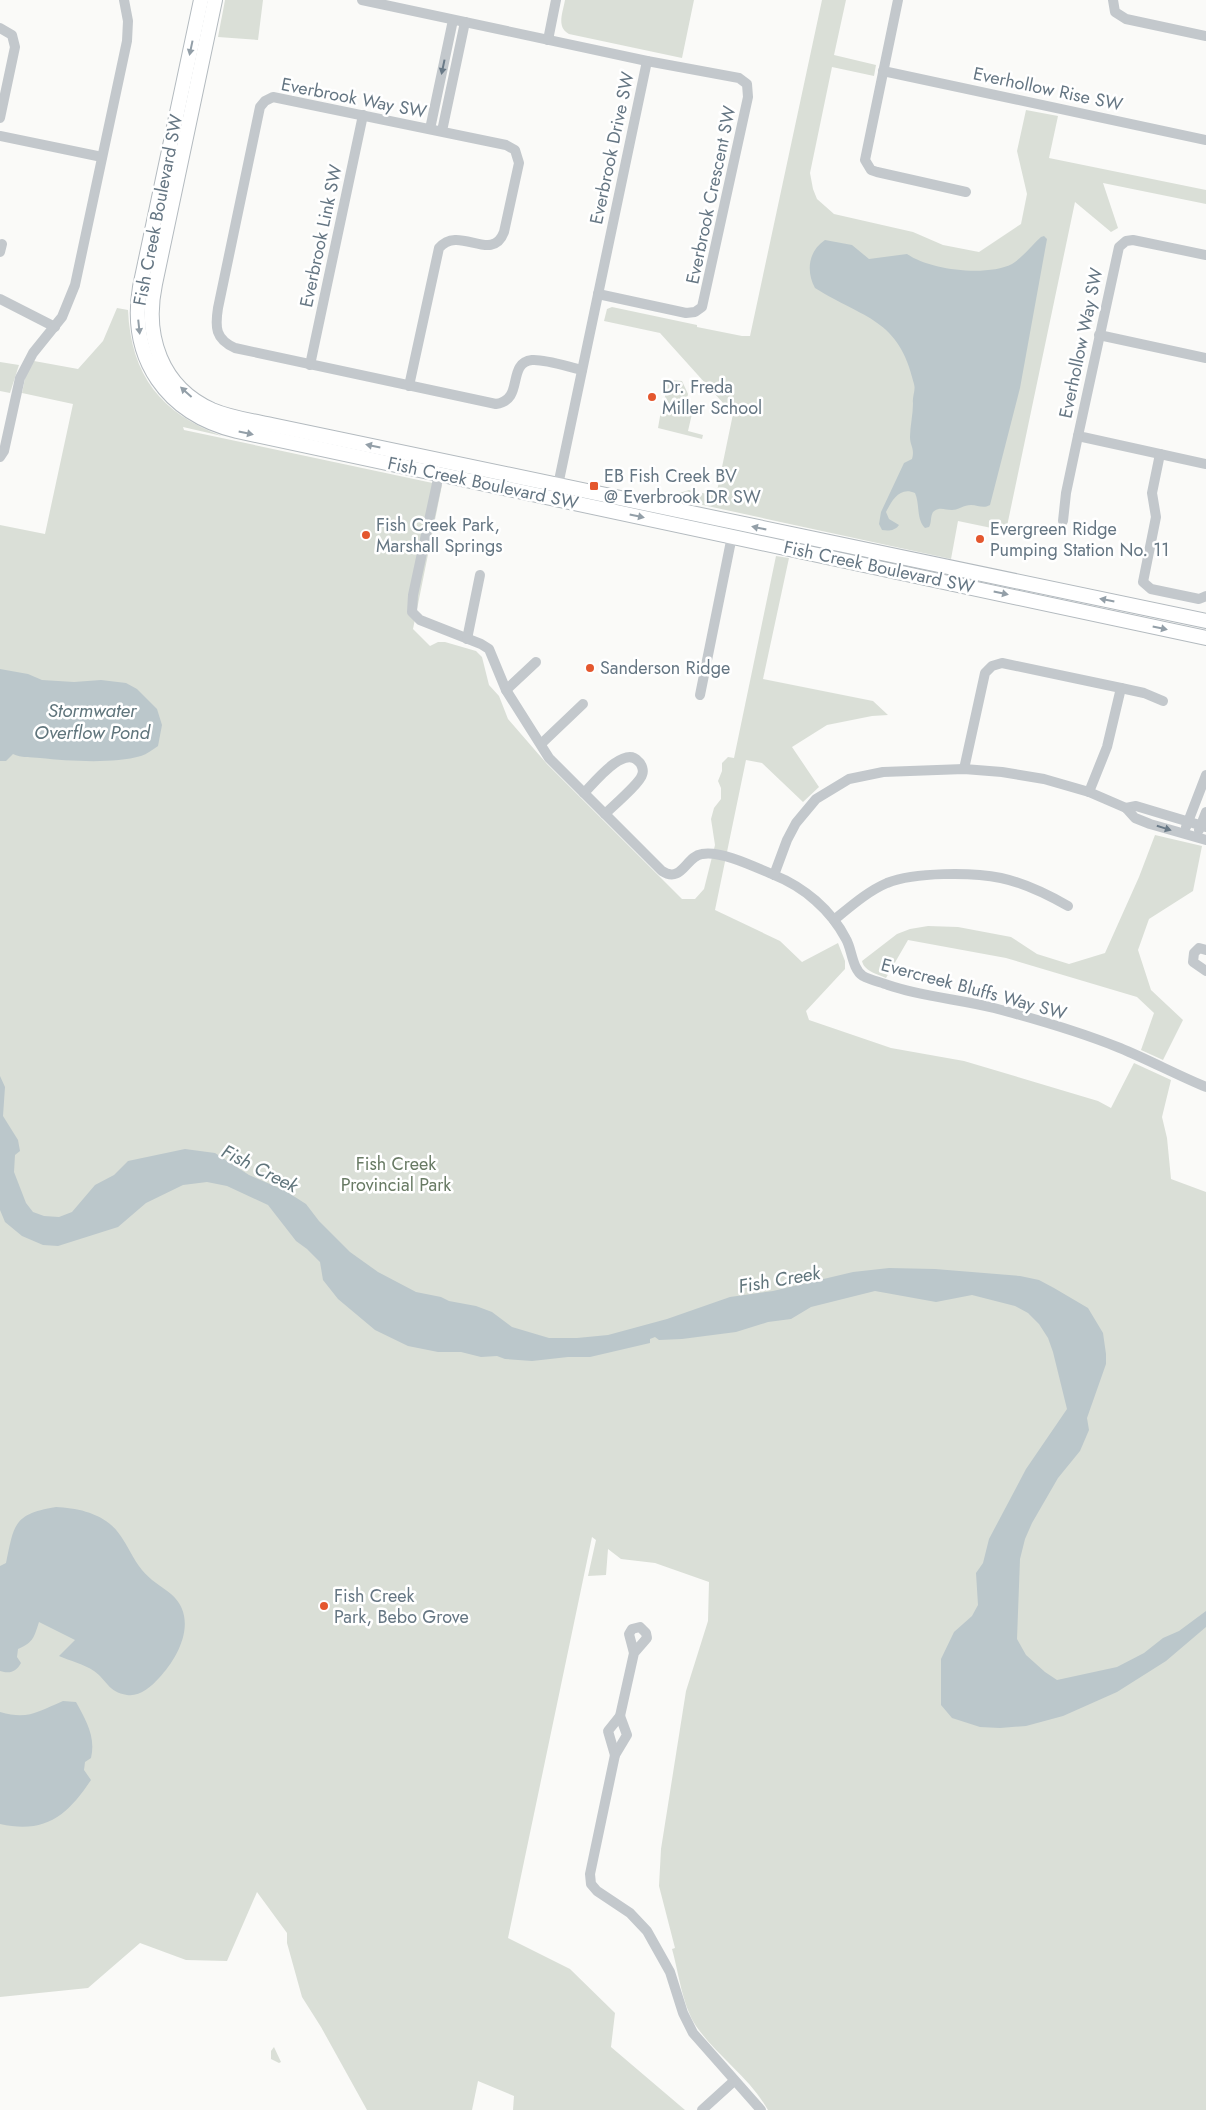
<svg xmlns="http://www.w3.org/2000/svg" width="1206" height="2110" font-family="Jost,sans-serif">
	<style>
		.green { fill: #dadfd7 }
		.water { fill: #bbc7cb }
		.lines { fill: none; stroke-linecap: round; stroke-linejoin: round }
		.secondary-casing { stroke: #b3babf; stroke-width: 16 }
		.street { stroke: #c3c8cc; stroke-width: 10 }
		.secondary { stroke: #fff; stroke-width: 14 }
		.oneway { fill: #939fa8 }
		.oneway2 { fill: #6a7a87 }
		.poi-dot { fill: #e4572e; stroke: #fff; stroke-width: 2 }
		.labels { text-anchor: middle; stroke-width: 5; stroke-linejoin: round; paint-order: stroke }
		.street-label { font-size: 18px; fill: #657683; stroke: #fff }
		.poi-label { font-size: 18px; fill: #657683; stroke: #fff; text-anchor: start }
		.park-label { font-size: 18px; fill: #687a64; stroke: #fff }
		.water-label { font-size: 19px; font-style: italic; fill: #60757c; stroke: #fff }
	</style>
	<rect width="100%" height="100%" fill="#fafaf8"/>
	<g class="green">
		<path d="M225,0h38l-5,40 -40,-3z"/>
		<path d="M565,0h129l-12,58 -113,-24c-13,-7 -6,-22 -4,-34z"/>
		<path d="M822,0h24l-12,55 42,10 -2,11 -42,-9 -22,106 3,16 4,10 17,15 79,18 30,13 36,7 42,-28 6,-30 -10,-43 9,-41 32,6 -9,42 157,32v14l-103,-21 15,45 -7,4 -36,-30 -69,329 -48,-10 -7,38 -285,-62 23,-7 27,6 17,-82 -73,-81 -56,-12 3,-12 5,-2 85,18v2l45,9h8z"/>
		<path d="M117,308l11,2c3,66 33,103 94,126l-39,-9 1,3 258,55 -29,144 17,17 8,-4h7l31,9 6,6 7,28 10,11 9,23 39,45 135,135h13l9,-10 11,-44 -4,-26 3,-11 7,-9v-11l-3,-7 4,-10v-8l6,-6 6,1 42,-202 13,2 -26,121 110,22 15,14 -16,1 -45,9 -35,22 27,40 -16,15 -41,-39 -16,-3 -31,150 65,31 22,21 36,-19 7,18v8l-39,42 3,9 82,28 73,13 134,40 13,7 23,-45 37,17 -9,37 5,21 4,41 35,13v918h-438c-18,-32 -51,-54 -72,-84 -14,-22 -17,-52 -24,-77l3,-1 -16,-62 2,-37 25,-158 22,-70 1,-39 -54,-19 -34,-4 -13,-10 -2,26 -18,1 8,-36 -4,-3 -84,401 62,31 45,44 -4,34 74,63h-172l1,-14 -36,-15 -6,29h-105l-46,-83 -19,-30 -15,-54v-10l-30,-41 -30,69 -41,-1 -46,-17 -52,45 -88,9v-1472l45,9 28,-130 -51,-11 4,-19 8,-13 44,8 25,-28z"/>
		<path d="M0,362l19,3 -9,28 -10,-2z"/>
		<path d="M671,380l11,1 6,13 -2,9 8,2 -6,26 15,4 -1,4 -44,-11 5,-29 2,-2v-12z"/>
		<path d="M1155,835l47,11 -9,45 -44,28 -11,31 13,40 32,30 -20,40 -22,-10 13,-37 -17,-16 -131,-39 -98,-18 -22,38c-9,-4 -22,-7 -24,-17l35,-27 13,-5 18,-3 30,1 53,10 26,17 32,10 36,-11 34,-76z"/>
		<path d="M274,2047l7,15 -2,1 -8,-4v-8z"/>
	</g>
	<g class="water">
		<path d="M1044,236l3,3 -27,149 -30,117c-7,4 -12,0 -19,0 -7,0 -13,5 -19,5 -7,0 -13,-4 -19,2 -3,5 -1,10 -4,15l-4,1c-9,-9 -5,-24 -10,-35 -15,-7 -23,7 -29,19l3,7 10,6c-4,6 -11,6 -17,5l-3,-6 2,-12 23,-49 8,-4c3,-11 -2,-13 -2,-22 0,-11 3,-22 3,-34 -1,-6 3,-13 1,-19 -15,-66 -50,-65 -99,-96 -9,-16 -7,-37 10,-48l27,5 17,14 38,-5c23,16 79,23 105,10 10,-6 20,-19 29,-27z"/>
		<path d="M0,669l28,5 14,6 32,2 27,-2 25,3 11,6 20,20 5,16 -4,21c-6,4 -11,8 -17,10 -28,8 -72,5 -101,2 -9,-1 -19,0 -27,-4l-7,7h-6z"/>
		<path d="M0,1076l5,11 -2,29 15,24 2,11 -5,4 -1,17 12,31 7,9 11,4 15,1 13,-5 23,-27 19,-10 14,-14 57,-12 30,4 34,22 35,15 22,14 13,17 31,31 28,20 38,20 25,5 8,4 27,5 16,6 20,15 37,11h28l31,-3 59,-16 63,-22 43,-6 80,-19 36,-4 46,1 85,7 19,4 15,8 34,20 15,25 3,21v10l-19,54 2,12 -9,21 -22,27 -26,45 -7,16 -5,20 -3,80 9,16 19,17 12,8 60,-13 27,-14 19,-15 16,-7 27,-20v16l-40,34 -49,31 -54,24 -37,10 -26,2 -20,-1 -28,-9 -11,-13v-46l13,-27 18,-16 6,-11 -2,-32 7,-10 6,-24 37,-70 41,-60 -14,-57 -5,-14 -9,-14 -11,-11 -13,-7 -43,-11 -36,7 -61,-11 -64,16 -20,12 -23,3 -32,10 -54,7 -23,1 -4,-3 -5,2v4l-60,14h-22l-36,4 -27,-2 -8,-3 -16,1 -20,-5h-23l-30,-6 -33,-16 -37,-31 -15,-19 -3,-18 -13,-13 -11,-8 -28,-36 -41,-19 -20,-4 -24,3 -37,18 -28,24 -60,19 -15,-1 -21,-9 -17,-14 -5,-12z"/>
		<path d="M56,1507c23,1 50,7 64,28 8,11 13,24 22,35 8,10 19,16 29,24 28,24 8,63 -12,84 -8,9 -20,19 -32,17 -19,-3 -20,-15 -33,-24 -10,-7 -24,-10 -35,-15l16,-16 -36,-18c-5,15 -5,20 -21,27l-1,8 4,6c-5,9 -11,11 -21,8v-105l6,-3c8,-38 7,-49 50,-56z"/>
		<path d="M63,1701l13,1c10,18 20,35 15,56l-6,4 -1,8 7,10c-24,36 -46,54 -91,44v-112c28,8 37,0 63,-11z"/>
	</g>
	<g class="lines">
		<g class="secondary-casing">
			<g id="secondary">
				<path d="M201,0l-61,287c-12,72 27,127 97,144l969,207"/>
				<path d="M215,0l-60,284c-11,52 6,103 57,126 19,8 40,11 60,15l934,196"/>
			</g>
		</g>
		<g class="street">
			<path d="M362,0l285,61 92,17 8,6 1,13 -46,210 -7,5 -9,1 -88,-19"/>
			<path d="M898,0l-33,160 6,10 6,2 89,20"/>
			<path d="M1113,0l2,12 11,7 80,17"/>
			<path d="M0,28l12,7 3,12 -15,71"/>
			<path d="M548,40l8,-40"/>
			<path d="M883,71l323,69"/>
			<path d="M430,129l23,-109"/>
			<path d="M442,131l23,-109"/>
			<path d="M0,136l102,21"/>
			<path d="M0,252l2,-8"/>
			<path d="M1206,255l-73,-15 -7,1 -7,6 -41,189 128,28"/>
			<path d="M0,299l55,28"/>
			<path d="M1099,335l107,23"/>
			<path d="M310,365l53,-250"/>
			<path d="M409,386l30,-138c20,-24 53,16 65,-16l15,-69 -4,-13 -9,-5 -233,-48 -8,4 -5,6 -42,201c-3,19 -3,31 17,40l261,56c29,-4 10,-41 36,-44 14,-1 36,7 50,10"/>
			<path d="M1160,454l-8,39 4,24 -13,65 8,7 48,10 7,-3"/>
			<path d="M0,457l4,-6 16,-73 13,-25 29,-36 13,-32 52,-244 1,-20 -4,-21"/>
			<path d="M439,474l-26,121 -1,17 8,8 61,24 8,5 17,41 43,68 113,113c20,13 24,-15 40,-17 19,-4 55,14 72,21 30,12 57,35 72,64 6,10 6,30 17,37 7,4 17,6 25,9 35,12 71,14 106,23 42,11 86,24 126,40 29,12 57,27 86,39"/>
			<path d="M557,490l90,-429"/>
			<path d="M1063,521l3,-28 12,-57"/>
			<path d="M467,639l13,-64"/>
			<path d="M1121,688l23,5 19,8"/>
			<path d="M506,690l30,-28"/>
			<path d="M700,695l32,-159"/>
			<path d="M541,744l42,-40"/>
			<path d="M964,769l21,-96 7,-7 10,-3 119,25 -14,59 -18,45"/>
			<path d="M584,793c10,-10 40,-48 54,-32 4,3 6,10 4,14 -2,8 -30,32 -37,39"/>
			<path d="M1126,808l10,-2 70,21"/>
			<path d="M1186,827l20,-52"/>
			<path d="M1199,830l7,-18"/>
			<path d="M774,875l13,-35 9,-17 20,-24 33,-20 34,-7 81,-3 38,3 42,7 45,13 37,16 9,10 15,6 56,16"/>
			<path d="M834,920c16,-13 34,-29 53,-37 28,-11 85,-11 114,-5 24,5 46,16 67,28"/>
			<path d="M1206,950l-7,-2 -5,5 -1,9 13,9"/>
			<path d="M620,1716l7,19 -12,20 -25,119 1,10 6,7 33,22 17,18 23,41 13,41 10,20 68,77"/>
			<path d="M615,1755l-7,-24 12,-15 14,-63 13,-15 -1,-5 -6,-6 -8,2 -3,5 5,19"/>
			<path d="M702,2110l32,-29"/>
		</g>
		<use href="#secondary" class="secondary"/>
	</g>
	<defs><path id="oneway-solid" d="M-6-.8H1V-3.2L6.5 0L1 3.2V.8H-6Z" transform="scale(1.25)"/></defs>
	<g class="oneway">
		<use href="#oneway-solid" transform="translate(191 48) rotate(102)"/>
		<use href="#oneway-solid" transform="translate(139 327) rotate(84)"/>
		<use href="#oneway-solid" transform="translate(186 392) rotate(-138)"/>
		<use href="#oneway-solid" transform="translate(246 433) rotate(12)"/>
		<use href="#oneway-solid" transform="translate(373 446) rotate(-168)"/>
		<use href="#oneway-solid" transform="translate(637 516) rotate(12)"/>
		<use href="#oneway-solid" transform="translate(759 528) rotate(-168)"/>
		<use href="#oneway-solid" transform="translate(1001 593) rotate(12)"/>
		<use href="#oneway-solid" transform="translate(1107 600) rotate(-169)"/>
		<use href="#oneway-solid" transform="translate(1160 628) rotate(12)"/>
	</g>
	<g class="oneway2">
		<use href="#oneway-solid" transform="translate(443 67) rotate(102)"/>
		<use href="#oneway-solid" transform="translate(1164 828) rotate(17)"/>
	</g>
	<g class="poi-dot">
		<circle cx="652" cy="397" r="5"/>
		<rect x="589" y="481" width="10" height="10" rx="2.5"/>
		<circle cx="366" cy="535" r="5"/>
		<circle cx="980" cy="539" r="5"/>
		<circle cx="590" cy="668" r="5"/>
		<circle cx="324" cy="1606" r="5"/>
	</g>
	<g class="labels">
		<g class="street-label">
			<text transform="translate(1048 89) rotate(12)" y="6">Everhollow Rise SW</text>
			<text transform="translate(354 98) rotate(11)" y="6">Everbrook Way SW</text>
			<text transform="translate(612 148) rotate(-78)" y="6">Everbrook Drive SW</text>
			<text transform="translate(711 195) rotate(-78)" y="6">Everbrook Crescent SW</text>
			<text transform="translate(158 210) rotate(-79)" y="6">Fish Creek Boulevard SW</text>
			<text transform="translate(321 236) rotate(-78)" y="6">Everbrook Link SW</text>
			<text transform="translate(1081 343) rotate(-78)" y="6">Everhollow Way SW</text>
			<text transform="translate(483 483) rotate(12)" y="6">Fish Creek Boulevard SW</text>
			<text transform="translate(879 567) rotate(12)" y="6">Fish Creek Boulevard SW</text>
			<text transform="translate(974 989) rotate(15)" y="6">Evercreek Bluffs Way SW</text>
		</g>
		<g class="poi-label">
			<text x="662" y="393">Dr. Freda<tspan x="662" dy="21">Miller School</tspan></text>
			<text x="604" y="482">EB Fish Creek BV<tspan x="604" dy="21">@ Everbrook DR SW</tspan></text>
			<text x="376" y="531">Fish Creek Park,<tspan x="376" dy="21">Marshall Springs</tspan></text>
			<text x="990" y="535">Evergreen Ridge<tspan x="990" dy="21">Pumping Station No. 11</tspan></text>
			<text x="600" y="674">Sanderson Ridge</text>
			<text x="334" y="1602">Fish Creek<tspan x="334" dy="21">Park, Bebo Grove</tspan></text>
		</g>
		<g class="park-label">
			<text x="396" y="1170">Fish Creek<tspan x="396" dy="21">Provincial Park</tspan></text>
		</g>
		<g class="water-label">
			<text x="92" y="717">Stormwater<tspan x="92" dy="22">Overflow Pond</tspan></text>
			<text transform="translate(260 1168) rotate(27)" y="7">Fish Creek</text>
			<text transform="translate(779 1279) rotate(-10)" y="7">Fish Creek</text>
		</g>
	</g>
</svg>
